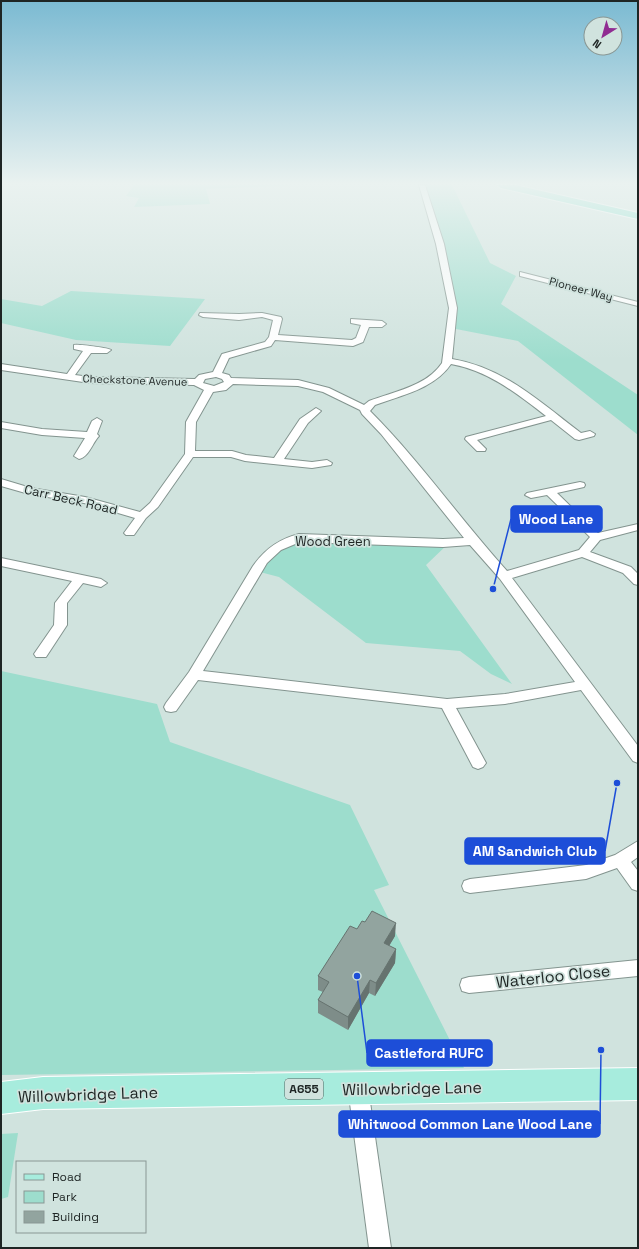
<svg xmlns="http://www.w3.org/2000/svg" width="639" height="1249" font-family="'Space Grotesk',sans-serif">
	<style>
		.green { fill: #9dddcd }
		.lines { fill: none; stroke-linecap: round; stroke-linejoin: round }
		.minor-casing { stroke: #83948f; stroke-width: 2 }
		.primary-casing { stroke: #fff; stroke-width: 2 }
		.motorway-casing { stroke: #fff; stroke-width: 2 }
		.minor { fill: #fff; fill-rule: evenodd }
		.primary { fill: #a7ecdd; fill-rule: evenodd }
		.motorway { fill: #6cdfc6; fill-rule: evenodd }
		.wall { fill: #7e8d89 }
		.shaded-wall { fill: #66736f }
		.building { fill: #92a49f; stroke: #66736f }
		.labels { text-anchor: middle; stroke-width: 3.5; stroke-linejoin: round; paint-order: stroke }
		.far-street-label { font-size: 11px; fill: #1e2524; stroke: #d0e3de }
		.shield { fill: #d0e3de; stroke: #535e5c; stroke-width: 1 }
		.shield-label { font-size: 12px; font-weight: bold; fill: #1e2524 }
		.street-label { font-size: 13px; fill: #1e2524; stroke: #d0e3de }
		.near-street-label { font-size: 16px; fill: #1e2524; stroke: #d0e3de }
		.leader { fill: none; stroke: #1d4ed8; stroke-width: 1.5 }
		.callout-dot { fill: #1d4ed8; stroke: #d0e3de; stroke-width: 1.5 }
		.callout { fill: #1d4ed8; stroke: #1d4ed8; stroke-width: 1.5 }
		.callout-label { font-size: 14px; text-anchor: middle; font-weight: bold; fill: #fff }
	</style>
	<rect width="100%" height="100%" fill="#d0e3de"/>
	<g class="green">
		<path d="M134,185h167l-95,4 4,15 -76,3 5,-9 -13,-2z"/>
		<path d="M422,185h30l38,78 26,13 -15,28 137,91v40l-120,-94 -62,-12z"/>
		<path d="M71,291l134,8 -35,47 -94,-6 -75,-17v-24l41,7z"/>
		<path d="M288,541l162,1 -24,23 86,119 -21,-10 -31,-23 -94,-8 -87,-66 -23,-6z"/>
		<path d="M1,671l156,33 13,38 180,63 39,80 -15,5 90,178 -463,7z"/>
		<path d="M18,1133l-10,64 -7,2v-65z"/>
	</g>
	<g class="lines">
		<g class="minor-casing">
			<g id="minor">
				<path d="M419,185h6l19,59 13,64 -5,51c53,9 88,43 129,74l9,-2 5,3 -1,2 -15,4 -4,-1 -24,-19 -74,20 9,9 -1,2h-8l-12,-12 1,-2 80,-21c-30,-23 -57,-45 -95,-52 -17,25 -49,31 -76,41l-5,6c50,50 90,108 137,160l72,-21 11,-13 -43,-42 -16,3 -6,-3 2,-2 53,-11 4,1 1,2 -1,2 -27,6 41,40 40,-9v6l-38,10 -10,12 41,15 7,7v11l-4,-1 -11,-11 -41,-16 -70,21 126,168v17l-5,-2 -52,-71 -76,14 -49,4 30,55 -3,4 -5,2 -5,-2 -31,-59 -244,-28 -22,31 -5,1 -5,-1 -2,-4 2,-4 23,-31 64,-106c12,-17 26,-27 46,-32l144,5 21,-1 -83,-104 -19,-20 -2,-4 -37,-18 -25,-6 -65,-2 -7,6 -13,2 -17,30 -1,29h37l14,4 28,3 26,-39 16,-11 5,3 -13,12 -24,36 28,3 15,-2 5,3 -1,2 -19,3 -67,-7 -14,-4h-38l-35,50 -12,11 -12,17h-8l-2,-2 11,-15 -51,-15 -55,-9 -28,-8v-7l30,9 54,9 55,15 10,-9 35,-49 1,-32 18,-32 -10,-5 -104,-2 -89,-13v-6l66,10 16,-23 -9,-2v-4c4,-1 35,3 37,5l-4,3h-16l-16,22 15,2 105,2 4,-4 14,-3 9,-18 43,-12 4,-5 4,-17 -11,-3 -23,3 -36,-3 -4,-2 1,-2 39,1 23,-1 19,4 1,2 -4,16 74,5 4,-2 5,-13 -10,-2v-4l31,2 4,3 -4,3h-13l-6,15 -10,4 -78,-6 -4,6 -42,12 -7,15 7,2 2,3 67,2 31,8 35,17 5,-4c24,-9 58,-15 73,-38l7,-55 -13,-64zM216,377l6,2 2,3 -10,4 -11,-3 2,-4zM300,542l143,5 27,-2 30,34 75,103 -70,12 -58,5 -244,-28 64,-108 14,-13z"/>
				<path d="M520,272l118,30v4l-118,-30z"/>
				<path d="M97,418l5,3 -5,13 2,2c-6,6 -10,21 -20,23l-5,-3 11,-18 -43,-3 -41,-7v-6l41,7 45,3 5,-11z"/>
				<path d="M1,558l100,21 6,4 -6,4 -18,-4 -16,20v22l-21,32h-10l-2,-3 20,-29 1,-22 17,-22 -71,-15z"/>
				<path d="M638,841v16l-7,5 7,9v20l-6,-2 -15,-21 -31,11 -116,14 -6,-2 -2,-5 2,-5 6,-2 116,-14 29,-10z"/>
				<path d="M638,960v16l-169,17 -7,-2 -2,-6 2,-6 7,-2z"/>
				<path d="M358,1078l7,3 3,7 23,160h-22l-21,-160 3,-7z"/>
			</g>
		</g>
		<g class="primary-casing">
			<path id="primary" d="M638,1068v32l-595,9 -42,5v-32l42,-5z"/>
		</g>
		<g class="motorway-casing">
			<path id="motorway" d="M496,185h19l123,28v6l-137,-31z"/>
		</g>
		<use href="#minor" class="minor"/>
		<use href="#primary" class="primary"/>
		<use href="#motorway" class="motorway"/>
	</g>
	<path class="wall" d="M357,929l38,7 -6,10 7,3 -1,14 -20,33 -6,-3 -21,37 -30,-17v-13l5,-8 -5,-2v-14z"/>
	<g class="shaded-wall">
		<path d="M396,923l-1,13 -12,20 1,-13z"/>
		<path d="M396,949l-1,14 -20,33 1,-13z"/>
		<path d="M370,980l-1,13 -21,37v-13z"/>
	</g>
	<path class="building" d="M372,911l24,12 -12,20 12,6 -20,34 -6,-3 -22,37 -30,-17 11,-18 -11,-6 32,-50 7,3 5,-8 3,1z"/>
	<linearGradient id="sky" x2="0" y2="1"><stop stop-color="#7bbad2"/><stop offset="0.51" stop-color="#eaf2f0"/><stop offset="1" stop-color="#eaf2f0" stop-opacity="0"/></linearGradient>
	<rect width="639" height="360" fill="url(#sky)"/>
	<g class="labels">
		<g class="far-street-label">
			<text transform="translate(581 289) rotate(15)" y="4">Pioneer Way</text>
			<text transform="translate(135 380) rotate(2)" y="4">Checkstone Avenue</text>
		</g>
		<rect class="shield" x="285" y="1079" width="38" height="20" rx="3"/>
		<g class="shield-label">
			<text x="304" y="1093">A655</text>
		</g>
		<g class="street-label">
			<text transform="translate(71 499) rotate(13)" y="5">Carr Beck Road</text>
			<text x="333" y="546">Wood Green</text>
		</g>
		<g class="near-street-label">
			<text transform="translate(553 976) rotate(-6)" y="6">Waterloo Close</text>
			<text transform="translate(412 1088) rotate(-1)" y="6">Willowbridge Lane</text>
			<text transform="translate(88 1094) rotate(-2)" y="6">Willowbridge Lane</text>
		</g>
	</g>
	<path class="leader" d="M493 589L511 519M617 783L605 851M357 976L367 1053M601 1050L600 1124"/>
	<g class="callout-dot">
		<circle cx="493" cy="589" r="4"/>
		<circle cx="617" cy="783" r="4"/>
		<circle cx="357" cy="976" r="4"/>
		<circle cx="601" cy="1050" r="4"/>
	</g>
	<g class="callout">
		<rect x="511" y="506" width="91" height="26" rx="4"/>
		<rect x="465" y="838" width="140" height="26" rx="4"/>
		<rect x="367" y="1040" width="125" height="26" rx="4"/>
		<rect x="339" y="1111" width="261" height="26" rx="4"/>
	</g>
	<g class="callout-label">
		<text x="556" y="524">Wood Lane</text>
		<text x="535" y="856">AM Sandwich Club</text>
		<text x="429" y="1058">Castleford RUFC</text>
		<text x="470" y="1129">Whitwood Common Lane Wood Lane</text>
	</g>
	<rect width="639" height="1249" fill="none" stroke="#1e2524" stroke-width="4"/>
	<rect x="16" y="1161" width="130" height="72" fill="#d0e3de" stroke="#899794"/>
	<rect x="24" y="1174" width="20" height="6" fill="#a7ecdd" stroke="#899794"/>
	<text x="52" y="1181" font-size="12" fill="#1e2524">Road</text>
	<rect x="24" y="1191" width="20" height="12" fill="#9dddcd" stroke="#899794"/>
	<text x="52" y="1201" font-size="12" fill="#1e2524">Park</text>
	<rect x="24" y="1211" width="20" height="12" fill="#92a49f" stroke="#899794"/>
	<text x="52" y="1221" font-size="12" fill="#1e2524">Building</text>
	<g transform="translate(603 36) rotate(217)"><circle r="19" fill="#d0e3de" stroke="#899794"/>
	<path d="M0-3L7 15L0 10L-7 15Z" fill="#902c92"/>
	<text y="-6" font-size="11" font-weight="bold" text-anchor="middle" fill="#1e2524">N</text>
	</g>
</svg>
